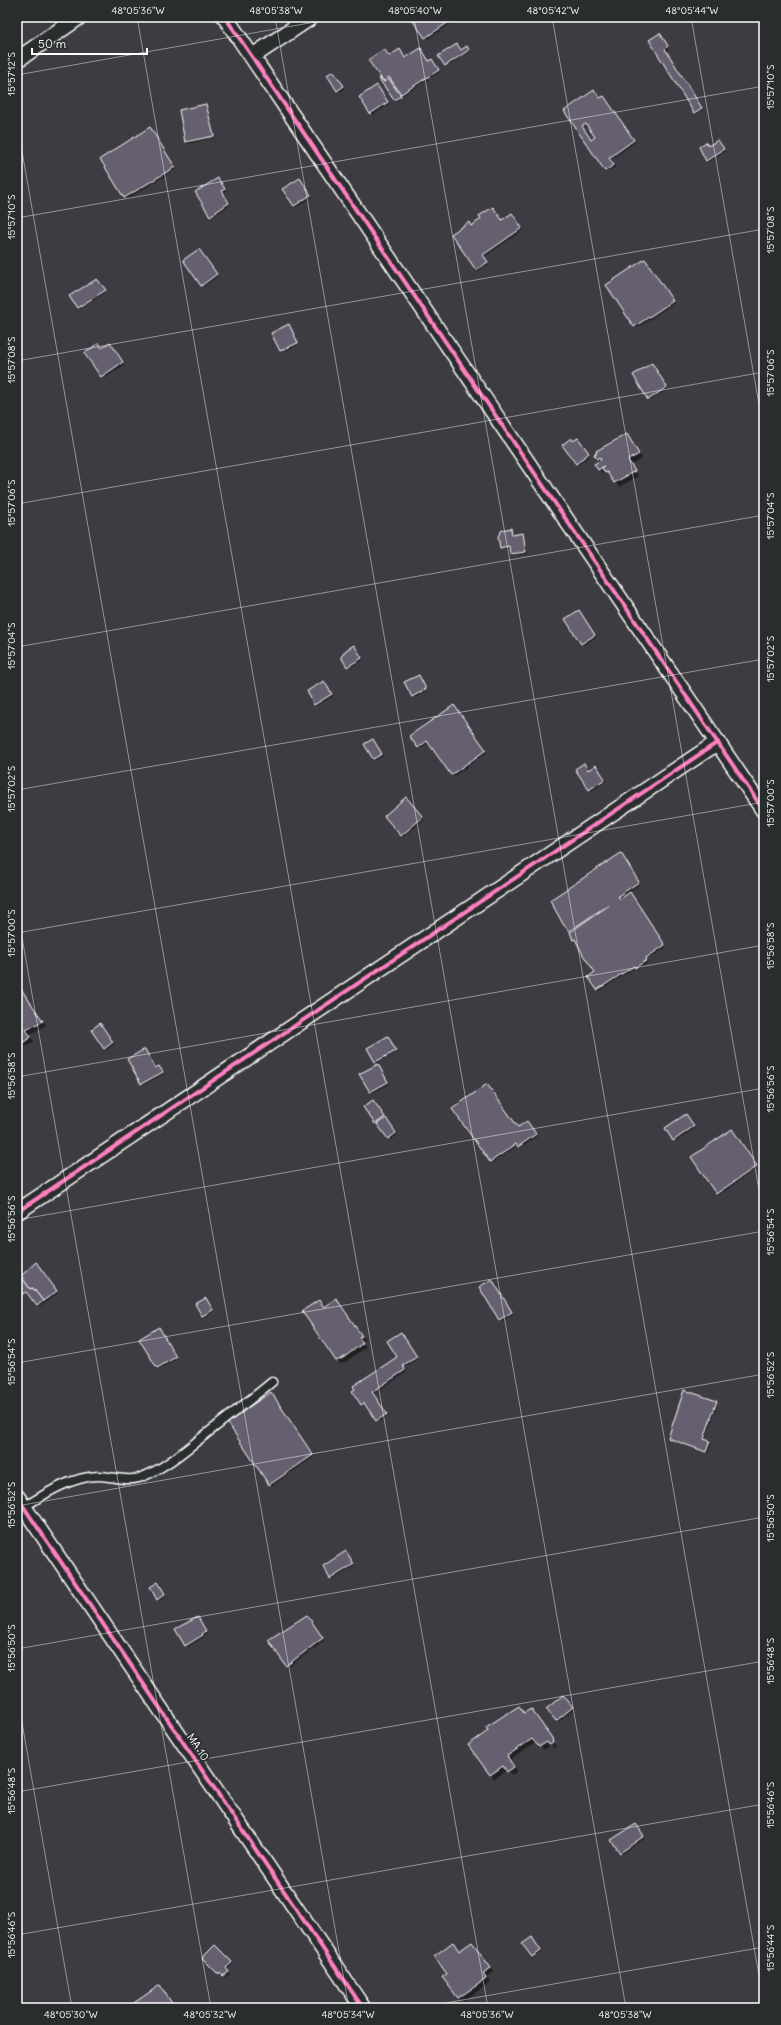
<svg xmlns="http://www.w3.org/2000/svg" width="781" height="2025" font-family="Delius,sans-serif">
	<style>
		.shadow { fill: #0007; fill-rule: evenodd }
		.building { fill: #665e6f; stroke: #fff; fill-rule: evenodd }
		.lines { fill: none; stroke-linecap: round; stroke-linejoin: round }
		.lane-casing { stroke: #fff; stroke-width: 11 }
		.street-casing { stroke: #fff; stroke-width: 18 }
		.lane { stroke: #2a2d2e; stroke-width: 8 }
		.street { stroke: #2a2d2e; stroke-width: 15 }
		.cycleway-casing { stroke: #2a2d2e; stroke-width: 6 }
		.cycleway { stroke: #ff80c0; stroke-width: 4 }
		.ticks { fill: none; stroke: #fff; stroke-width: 1; stroke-opacity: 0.45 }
		.labels { text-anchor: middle; stroke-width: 3.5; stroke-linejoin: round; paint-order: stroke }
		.street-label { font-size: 11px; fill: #fff; stroke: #2a2d2e }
		.neatline { fill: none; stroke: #fff; stroke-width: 1.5 }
		.ticks-label { font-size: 10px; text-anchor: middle; fill: #fff }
	</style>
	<rect width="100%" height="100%" fill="#3c3c42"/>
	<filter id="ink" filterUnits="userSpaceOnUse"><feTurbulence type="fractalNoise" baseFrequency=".025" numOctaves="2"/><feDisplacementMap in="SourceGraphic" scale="8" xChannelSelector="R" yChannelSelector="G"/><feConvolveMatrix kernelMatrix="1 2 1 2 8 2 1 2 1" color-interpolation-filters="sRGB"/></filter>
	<g filter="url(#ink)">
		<g class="shadow">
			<path d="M412,17h37l4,5 -25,17z"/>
			<path d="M662,36l7,12 -3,3 37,59 -7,4 -46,-74z"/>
			<path d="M468,49l2,3 -23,15 -1,-2 16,-14z"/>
			<path d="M401,52l5,7 28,3 6,10 -37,23 -11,-17 -4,2 13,18 -5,3 -16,-22 9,-22z"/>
			<path d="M335,74l10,14 -5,4 -2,-2z"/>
			<path d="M378,88l11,16 -16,11 -13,-17z"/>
			<path d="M600,99h6l29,43 -25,18 5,7 -8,5 -42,-61zM589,125l8,12 -6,4 -8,-13z"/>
			<path d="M206,105l9,32 -27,7 -8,-33z"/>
			<path d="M152,130l24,39 -49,30 -26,-40z"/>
			<path d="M719,143l6,8 -17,11 -1,-2 2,-13z"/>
			<path d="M301,180l11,17 -16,10 -12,-18z"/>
			<path d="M219,181l7,10 -3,2 7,12 -18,12 -1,-2z"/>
			<path d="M514,216l9,14 -39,27 5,7 -11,7 -25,-36 18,-8 31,-6z"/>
			<path d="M201,252l17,24 -15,11 -1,-2z"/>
			<path d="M646,262l28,41 -37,25 -29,-42z"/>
			<path d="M99,282l7,10 -27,17 -1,-2z"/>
			<path d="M290,327l9,18 -17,7 -10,-19z"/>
			<path d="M111,345l13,20 -20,14 -19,-25z"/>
			<path d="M653,366l15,23 -17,11 -2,-1z"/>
			<path d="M627,435l15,23 -10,7 6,11 -19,11 -8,-11 -6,-4 -3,2 -6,-9 5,-3 -3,-4v-5z"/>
			<path d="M579,441l11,14 -12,10 -5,-23z"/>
			<path d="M511,529l2,7 9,-2 2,2 4,18 -15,1 -3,-7 -7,1 -2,-2z"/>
			<path d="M580,613l16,24 -12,8 -17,-25z"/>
			<path d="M355,648l8,12 -14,8 -7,-11z"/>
			<path d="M419,676l8,15 -13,7 -1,-2z"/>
			<path d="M326,684l7,12 -17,10 -1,-2z"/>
			<path d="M455,708l32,44 -33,24 -25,-34 -9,7 -2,-2z"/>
			<path d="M374,741l9,15 -8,4 -1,-2z"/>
			<path d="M597,768l9,13 -15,10 -2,-20z"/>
			<path d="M408,800l16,19 -21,18 -18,-21z"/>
			<path d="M622,856l18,28 -11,8 37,55 -19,13 1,2 -10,7 -2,-2 -37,24 -1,-2 -1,-17 -20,-31 -3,-1 -2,-8 -8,-9z"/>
			<path d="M19,987l27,38 -17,10 5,7 -9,5 -5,-6 -3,2v-54z"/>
			<path d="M102,1026l12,18 -8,6 -2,-2z"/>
			<path d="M390,1039l7,13 -20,11 -1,-1z"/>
			<path d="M145,1050l11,19h5l3,5 -21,11 -2,-1z"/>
			<path d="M379,1067l10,17 -17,9 -11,-19z"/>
			<path d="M375,1103l22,32 -7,5 -14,-17z"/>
			<path d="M686,1115l9,13 -20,14 -9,-12z"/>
			<path d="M528,1123l9,13 -17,12 -2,-3 -26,18 -2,-1 28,-34z"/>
			<path d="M733,1132l24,36 -38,27 -2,-2z"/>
			<path d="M764,1224v8l-4,-6z"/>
			<path d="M38,1265l20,28 -19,14 -11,-14 -2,2 -9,-11v-4z"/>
			<path d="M493,1282l20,32 -12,7 -1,-2z"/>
			<path d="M206,1299l8,12 -9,6 -8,-12z"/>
			<path d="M319,1301l5,6 16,-4 25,37 -3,1 4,6 -19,14 -6,3 -4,-4z"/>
			<path d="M160,1330l17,29 -18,10 -2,-1z"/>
			<path d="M402,1335l16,24 -14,8 3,5 -34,22 14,22 -9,6 -12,-18 -3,2 -10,-15 45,-34z"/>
			<path d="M272,1395l42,62 -43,29 -2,-2z"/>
			<path d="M716,1402l2,2 -13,37 6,3 -3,9 -39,-15z"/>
			<path d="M348,1554l7,12 -23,14 -1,-2z"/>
			<path d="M160,1585l6,11 -7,5 -2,-2z"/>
			<path d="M198,1618l9,15 -4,3 1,1 -17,10 -1,-2z"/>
			<path d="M308,1618l16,23 -36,26 -2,-2z"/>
			<path d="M563,1696l11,13 -16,13 -11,-13z"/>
			<path d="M519,1707l6,7 6,-4 4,4 21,33 -2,1 -3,-3 -7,5 -7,-8 -27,18 7,11 -5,4 -5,-5 -13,9 -24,-34z"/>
			<path d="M637,1827l8,11 -23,16 -1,-2z"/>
			<path d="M534,1940l8,13 -8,5 -2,-1z"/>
			<path d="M453,1944l6,8 17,-5 18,25 -8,5 4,6 -27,18 -4,-4 -11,-22z"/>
			<path d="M215,1947l17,17 -5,6 3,4 -5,3 -3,-3 -1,2 -18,-18z"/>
		</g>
		<g class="building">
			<path d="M410,17h40l2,3 -27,18z"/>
			<path d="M660,33l8,13 -3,3 37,59 -8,5 -45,-73z"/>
			<path d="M457,44l4,6 6,-4 2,4 -24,16 -7,-10z"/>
			<path d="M421,48l8,13 3,-2 7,11 -38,24 -12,-17 -6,4 -15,-21 16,-11 5,7 11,-7 5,9z"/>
			<path d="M333,71l11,15 -7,5 -10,-16z"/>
			<path d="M380,78l4,4 5,-3 12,17 -7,4 -15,-21z"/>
			<path d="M377,85l11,17 -18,12 -11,-17z"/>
			<path d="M594,90l6,8 4,-2 30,44 -25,18 5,7 -9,6 -41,-60zM586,124l9,13 -4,3 -9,-14z"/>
			<path d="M206,104l8,32 -29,6 -6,-32z"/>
			<path d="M150,127l25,40 -51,31 -24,-39z"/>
			<path d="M718,140l6,9 -18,12 -7,-14 7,-5 2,4z"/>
			<path d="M218,178l7,11 -3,2 7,12 -19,13 -15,-24z"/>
			<path d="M300,178l11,17 -17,11 -12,-17z"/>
			<path d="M493,207l9,13 10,-7 10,15 -39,27 5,7 -12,8 -25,-36 18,-12 2,4 10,-7 -2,-3z"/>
			<path d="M199,249l18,25 -16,12 -18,-26z"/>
			<path d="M645,259l28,42 -39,26 -28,-42z"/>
			<path d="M97,279l9,11 -29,18 -8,-12z"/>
			<path d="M289,324l9,19 -18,8 -9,-18z"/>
			<path d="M110,342l13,20 -22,15 -17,-24 15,-10 3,5z"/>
			<path d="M652,363l15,24 -19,13 -15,-25z"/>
			<path d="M627,434l12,20 -11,6 7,11 -21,12 -7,-11 -2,1 -3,-5 2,-2 -6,4 -4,-6 7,-4 -2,-3 -2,2 -3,-5 3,-1 -1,-2z"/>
			<path d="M571,438l2,3 5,-3 11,15 -13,11 -14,-19z"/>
			<path d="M511,528l1,7 11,-2 3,19 -16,2 -1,-8 -9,2 -2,-12 4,-6z"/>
			<path d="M579,610l16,25 -14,9 -16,-25z"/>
			<path d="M354,645l8,13 -15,9 -6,-10 5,-7z"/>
			<path d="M419,675l7,14 -14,8 -8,-15z"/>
			<path d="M324,681l8,13 -18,11 -7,-14z"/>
			<path d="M454,705l32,45 -35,25 -24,-34 -9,7 -9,-12z"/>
			<path d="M373,739l9,15 -9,5 -9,-15z"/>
			<path d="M584,763l4,7 8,-5 9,14 -16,11 -14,-21z"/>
			<path d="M406,797l17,20 -22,19 -17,-20z"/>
			<path d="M621,853l18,29 -21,14 2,3 10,-7 35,53 -19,13 1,2 -12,8 -1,-2 -37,24 -9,-13 7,-5 -12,-17 -8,-16 -2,1 -3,-8 38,-26v-1l-39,26 -6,-7 -13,-24z"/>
			<path d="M19,986l24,35 -17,9 5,7 -10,7 -4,-6v-51z"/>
			<path d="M100,1023l13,19 -9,7 -13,-19z"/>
			<path d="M388,1036l8,15 -21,11 -8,-14z"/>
			<path d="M145,1049l10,19 4,-2 4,6 -22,12 -14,-25z"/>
			<path d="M378,1064l10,18 -18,10 -11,-18z"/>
			<path d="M487,1084l31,43 9,-6 9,13 -18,13 -2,-3 -26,18 -38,-53z"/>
			<path d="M373,1100l12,17 -10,7 -12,-17z"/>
			<path d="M686,1114l8,12 -21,15 -8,-13z"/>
			<path d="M386,1118l10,15 -8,6 -11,-15z"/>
			<path d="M732,1129l25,37 -41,28 -25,-37z"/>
			<path d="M36,1262l21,29 -14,10 -10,-13 -3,1 -9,-13z"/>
			<path d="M21,1276l9,13 3,-1 10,13 -6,5 -11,-14 -3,2 -6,-9v-6z"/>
			<path d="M492,1279l20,33 -13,8 -20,-33z"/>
			<path d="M206,1298l7,12 -11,6 -7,-12z"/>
			<path d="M336,1298l26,38 -3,1 4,6 -20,15 -7,3 -34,-50 17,-11 5,7z"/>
			<path d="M159,1327l17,30 -19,11 -18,-29z"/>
			<path d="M401,1332l16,25 -14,8 2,5 -33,22 15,22 -11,7 -12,-18 -3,2 -9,-14 3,-2 -2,-3 44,-29 -10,-16z"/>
			<path d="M684,1390l33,11 -13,38 6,2 -4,11 -38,-14z"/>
			<path d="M271,1392l42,63 -44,30 -42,-63z"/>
			<path d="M346,1551l8,13 -24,15 -7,-13z"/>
			<path d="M158,1582l7,12 -8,6 -7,-13z"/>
			<path d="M307,1615l16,23 -37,28 -18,-26z"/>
			<path d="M198,1617l8,14 -4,3 1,1 -18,11 -10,-17z"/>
			<path d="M563,1695l10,12 -17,14 -10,-12z"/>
			<path d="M519,1706l5,7 7,-4 21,29 1,5 -4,2 -2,-3 -8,5 -7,-8 -25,17 7,11 -7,5 -4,-6 -13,9 -22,-30 20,-14 -2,-4z"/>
			<path d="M636,1824l8,12 -24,17 -9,-13z"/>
			<path d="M532,1937l9,14 -9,6 -10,-13z"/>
			<path d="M453,1942l6,9 13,-9 19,26 -8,5 3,6 -28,19 -16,-21 5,-3 -13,-18z"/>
			<path d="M215,1945l17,17 -6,6 3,4 -6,4 -3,-3 -1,2 -17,-17z"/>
			<path d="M160,1985l15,23h-42l-2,-3z"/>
		</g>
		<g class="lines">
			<g class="lane-casing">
				<path id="lane" d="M24,1507c22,-14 49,-31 75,-31 13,0 26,6 40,2 24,-8 46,-28 66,-43 23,-18 45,-35 67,-53"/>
			</g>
			<g class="street-casing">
				<g id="street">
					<path d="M225,17l539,794"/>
					<path d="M253,56l58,-39"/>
					<path d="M17,60l62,-43"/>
					<path d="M17,1212l701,-470"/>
					<path d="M17,1497l346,511"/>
				</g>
			</g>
			<use href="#lane" class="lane"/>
			<use href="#street" class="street"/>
			<g class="cycleway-casing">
				<g id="cycleway">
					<path d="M225,17l539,794"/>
					<path d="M17,1212l701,-470"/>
					<path d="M17,1497l346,511"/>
				</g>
			</g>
			<use href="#cycleway" class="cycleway"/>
		</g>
	</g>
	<path class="ticks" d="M137,17l351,1991M275,17l351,1991M414,17l350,1987M552,17l212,1201M691,17l73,416M17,75l326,-58M17,123l332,1885M17,218l747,-132M17,361l747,-132M17,504l747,-132M17,647l747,-132M17,790l747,-131M17,909l194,1099M17,933l747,-131M17,1077l747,-132M17,1220l747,-132M17,1363l747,-132M17,1506l747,-132M17,1649l747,-132M17,1694l55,314M17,1792l747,-131M17,1935l747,-131M417,2008l347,-61"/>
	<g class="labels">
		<g class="street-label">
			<text transform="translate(198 1747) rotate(56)" y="4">MA 10</text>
		</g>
	</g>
	<rect width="781" height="2025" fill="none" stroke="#2a2d2e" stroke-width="44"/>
	<path d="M32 48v6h115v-6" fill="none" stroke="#ffffff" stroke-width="2"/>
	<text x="38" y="48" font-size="12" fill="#ffffff" stroke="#2a2d2e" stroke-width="3" paint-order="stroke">50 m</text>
	<rect x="22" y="22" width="737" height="1981" class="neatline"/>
	<g class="ticks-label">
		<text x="138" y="14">48°05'36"W</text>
		<text x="276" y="14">48°05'38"W</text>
		<text x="415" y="14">48°05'40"W</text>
		<text x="553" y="14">48°05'42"W</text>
		<text x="692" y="14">48°05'44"W</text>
		<text transform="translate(11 74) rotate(-90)" y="4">15°57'12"S</text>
		<text transform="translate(770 87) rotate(-90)" y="4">15°57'10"S</text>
		<text transform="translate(11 217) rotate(-90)" y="4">15°57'10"S</text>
		<text transform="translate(770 230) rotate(-90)" y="4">15°57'08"S</text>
		<text transform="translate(11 360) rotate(-90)" y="4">15°57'08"S</text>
		<text transform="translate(770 373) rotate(-90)" y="4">15°57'06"S</text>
		<text transform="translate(11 503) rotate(-90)" y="4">15°57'06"S</text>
		<text transform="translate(770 516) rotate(-90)" y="4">15°57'04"S</text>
		<text transform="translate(11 646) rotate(-90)" y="4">15°57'04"S</text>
		<text transform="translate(770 659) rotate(-90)" y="4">15°57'02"S</text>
		<text transform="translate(11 789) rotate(-90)" y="4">15°57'02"S</text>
		<text transform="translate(770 803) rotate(-90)" y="4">15°57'00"S</text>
		<text transform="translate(11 933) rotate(-90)" y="4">15°57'00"S</text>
		<text transform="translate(770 946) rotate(-90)" y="4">15°56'58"S</text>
		<text transform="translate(11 1076) rotate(-90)" y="4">15°56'58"S</text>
		<text transform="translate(770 1089) rotate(-90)" y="4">15°56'56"S</text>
		<text transform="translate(11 1219) rotate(-90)" y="4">15°56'56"S</text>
		<text transform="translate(770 1232) rotate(-90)" y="4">15°56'54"S</text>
		<text transform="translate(11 1362) rotate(-90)" y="4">15°56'54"S</text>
		<text transform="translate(770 1375) rotate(-90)" y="4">15°56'52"S</text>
		<text transform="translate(11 1505) rotate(-90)" y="4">15°56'52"S</text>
		<text transform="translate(770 1518) rotate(-90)" y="4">15°56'50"S</text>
		<text transform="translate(11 1648) rotate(-90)" y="4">15°56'50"S</text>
		<text transform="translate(770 1661) rotate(-90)" y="4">15°56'48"S</text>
		<text transform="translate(11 1791) rotate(-90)" y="4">15°56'48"S</text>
		<text transform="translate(770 1805) rotate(-90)" y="4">15°56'46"S</text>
		<text transform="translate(11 1935) rotate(-90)" y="4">15°56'46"S</text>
		<text transform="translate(770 1948) rotate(-90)" y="4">15°56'44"S</text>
		<text x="71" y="2018">48°05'30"W</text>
		<text x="210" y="2018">48°05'32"W</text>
		<text x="348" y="2018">48°05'34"W</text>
		<text x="487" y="2018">48°05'36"W</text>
		<text x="625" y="2018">48°05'38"W</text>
	</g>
</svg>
